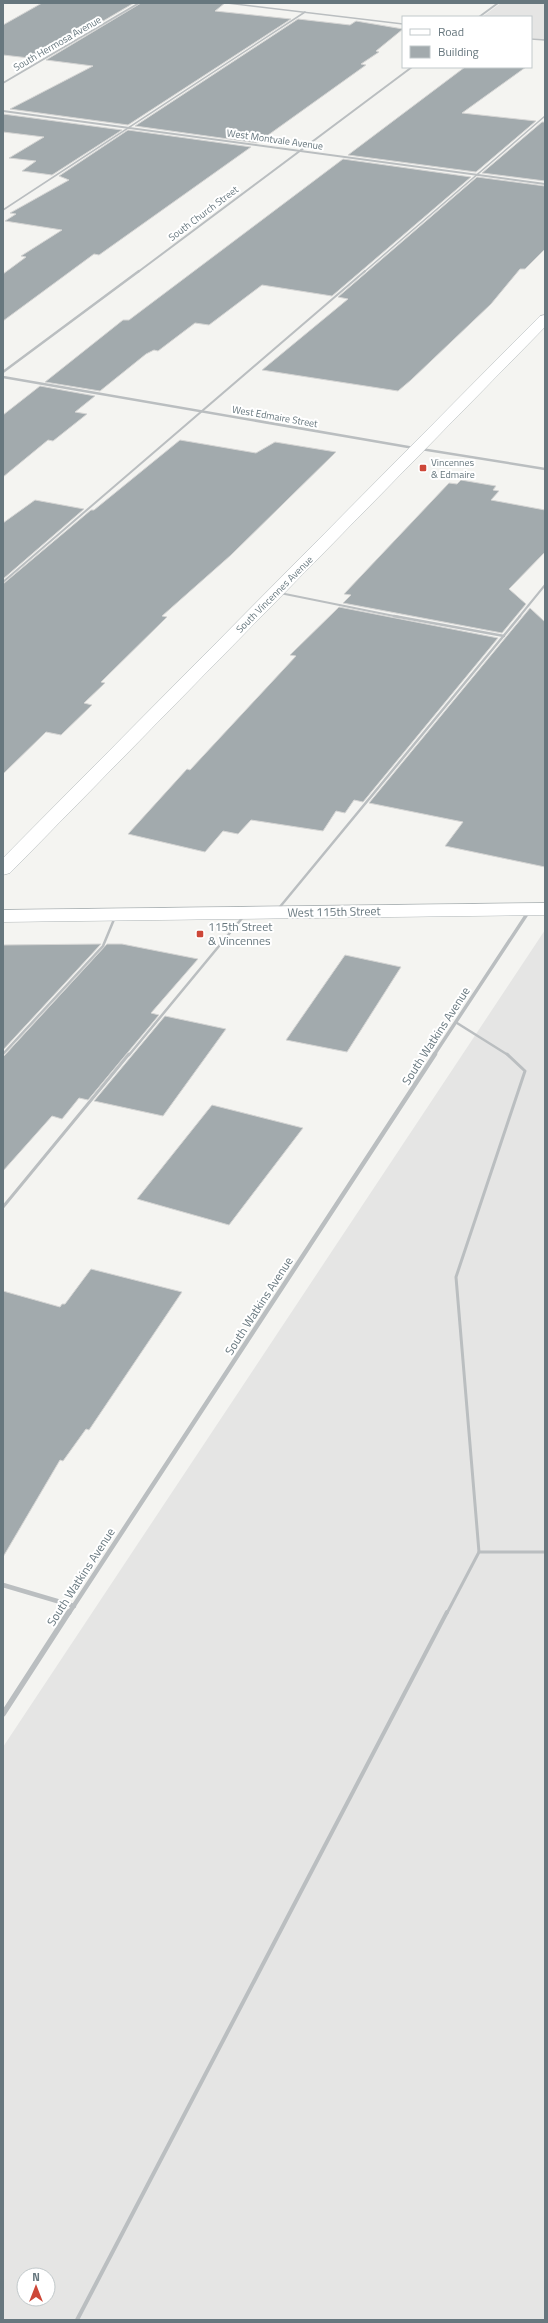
<svg xmlns="http://www.w3.org/2000/svg" width="548" height="2323" font-family="'Titillium Web',sans-serif">
	<style>
		.built { fill: #e5e5e4; fill-rule: evenodd }
		.building { fill: #a2aaad; stroke: #d5d5d4 }
		.lines { fill: none; stroke-linecap: round; stroke-linejoin: round }
		.secondary-casing { stroke: #acb3b5; stroke-width: 1 }
		.lane-far4 { stroke: #babec0; stroke-width: 1.5 }
		.lane-far3 { stroke: #babec0; stroke-width: 2 }
		.lane-far2 { stroke: #babec0; stroke-width: 2.5 }
		.lane-far1 { stroke: #babec0; stroke-width: 3 }
		.lane { stroke: #babec0; stroke-width: 4 }
		.street-far4 { stroke: #babec0; stroke-width: 2 }
		.street-far3 { stroke: #babec0; stroke-width: 2.5 }
		.street-far2 { stroke: #babec0; stroke-width: 3.5 }
		.street-far1 { stroke: #babec0; stroke-width: 4.5 }
		.street { stroke: #babec0; stroke-width: 5.5 }
		.secondary { fill: #fff; fill-rule: evenodd }
		.poi-dot { fill: #cd4738; stroke: #fff; stroke-width: 1.5 }
		.labels { text-anchor: middle; stroke-width: 4; stroke-linejoin: round; paint-order: stroke }
		.far-street-label { font-size: 10px; fill: #67777e; stroke: #fff }
		.far-poi-label { font-size: 10px; fill: #67777e; stroke: #fff; text-anchor: start }
		.street-label { font-size: 12px; fill: #67777e; stroke: #fff }
		.poi-label { font-size: 12px; fill: #67777e; stroke: #fff; text-anchor: start }
	</style>
	<rect width="100%" height="100%" fill="#f4f4f1"/>
	<g class="built">
		<path d="M501,3h44v37l-14,-2v-21h-49z"/>
		<path d="M545,930v1390h-542v-573zM24,2275h24v24h-24z"/>
	</g>
	<g class="building">
		<path d="M42,3h92l-96,56 -35,-4v-30z"/>
		<path d="M141,3h84l-10,8 76,8 -163,106 -118,-16 83,-43 -47,-6z"/>
		<path d="M298,19l52,6 6,-4 47,8 -27,22 3,1 -18,12 5,1 -109,78 -122,-17z"/>
		<path d="M465,67h61l-64,46 74,8 -60,51 -128,-17z"/>
		<path d="M3,114l119,16 -70,45 -30,-4 14,-10 -27,-3 35,-21 -41,-5z"/>
		<path d="M542,122h3v59l-63,-8z"/>
		<path d="M128,130l123,17 -152,108 -5,-1 -91,67v-47l23,-17 -5,-1 41,-26 -57,-9 11,-7 -6,-1 59,-33 -10,-4z"/>
		<path d="M343,159l128,18 -139,119 -70,-11 -53,40 -14,-2 -37,28 -4,-1 -8,4 -46,37 -55,-9 78,-62h6z"/>
		<path d="M477,177l68,9v63l-20,20h-5l-29,35 -80,76 -13,11 -136,-21 86,-71 -10,-2z"/>
		<path d="M40,386l55,10 -20,16 12,2 -34,27 -5,-1 -45,37v-62z"/>
		<path d="M180,440l76,13 19,-11 61,10 -105,103 -69,61 5,1 -66,65 4,1 -21,20 8,2 -31,30 -15,-3 -43,42v-190l88,-74h3z"/>
		<path d="M461,480l35,6 -3,4 6,1 -8,9 54,10v42l-36,37 17,15 -24,29 -159,-30 8,-8 -7,-1 105,-111 8,1z"/>
		<path d="M35,500l49,9 -81,70v-56z"/>
		<path d="M339,607l159,31 -135,164 -9,-2 -9,13 -9,-2 -13,20 -72,-11 -13,14 -15,-3 -18,21 -77,-18 59,-65 3,1 106,-114 -6,-1z"/>
		<path d="M530,608l15,14v245l-100,-21 18,-24 -94,-19z"/>
		<path d="M101,944l-98,106v-105z"/>
		<path d="M107,944h15l76,15 -47,54 8,2 -71,85 -9,-2 -17,21 -10,-3 -49,55v-114z"/>
		<path d="M345,955l56,12 -54,85 -61,-12z"/>
		<path d="M165,1016l61,13 -63,87 -69,-15z"/>
		<path d="M212,1105l91,23 -74,97 -92,-26z"/>
		<path d="M91,1269l91,23 -93,138 -3,-1 -23,32 -3,-1 -57,97v-266l57,16 2,-3h3z"/>
	</g>
	<g class="lines">
		<g class="secondary-casing">
			<g id="secondary">
				<path d="M545,315v12l-535,546 -7,2v-17l537,-542z"/>
				<path d="M545,903v12l-542,7v-12z"/>
			</g>
		</g>
		<g class="lane-far4">
			<path d="M227,3l176,21"/>
			<path d="M531,39l14,1"/>
			<path d="M3,210l302,-198"/>
			<path d="M364,272l181,-156"/>
		</g>
		<g class="lane-far3">
			<path d="M3,582l362,-311"/>
			<path d="M280,593l119,24"/>
			<path d="M519,617l26,-32"/>
		</g>
		<g class="lane-far2">
			<path d="M394,616l110,20"/>
			<path d="M279,908l241,-292"/>
			<path d="M457,1023l51,32"/>
			<path d="M3,1054l100,-108 12,-29"/>
			<path d="M129,1055l114,-138"/>
		</g>
		<g class="lane-far1">
			<path d="M3,1207l126,-153"/>
			<path d="M479,1552l-23,-275 69,-206 -18,-17"/>
			<path d="M447,1613l32,-61h66"/>
		</g>
		<path class="lane" d="M77,2320l370,-708"/>
		<g class="street-far4">
			<path d="M479,17l19,-14"/>
			<path d="M3,83l136,-80"/>
			<path d="M3,111l542,73"/>
			<path d="M138,272l274,-205"/>
		</g>
		<g class="street-far3">
			<path d="M3,372l136,-101"/>
			<path d="M3,377l411,71"/>
			<path d="M421,449l124,20"/>
		</g>
		<path class="street-far2" d="M434,1055l95,-144"/>
		<g class="street-far1">
			<path d="M3,1585l71,21"/>
			<path d="M69,1613l366,-559"/>
		</g>
		<path class="street" d="M3,1714l66,-102"/>
		<use href="#secondary" class="secondary"/>
	</g>
	<g class="poi-dot">
		<rect x="419" y="464" width="8" height="8" rx="2"/>
		<rect x="196" y="930" width="8" height="8" rx="2"/>
	</g>
	<g class="labels">
		<g class="far-street-label">
			<text transform="translate(57 43) rotate(-30)" y="4">South Hermosa Avenue</text>
			<text transform="translate(275 139) rotate(8)" y="4">West Montvale Avenue</text>
			<text transform="translate(203 213) rotate(-37)" y="4">South Church Street</text>
			<text transform="translate(275 416) rotate(10)" y="4">West Edmaire Street</text>
			<text transform="translate(274 594) rotate(-45)" y="4">South Vincennes Avenue</text>
		</g>
		<g class="far-poi-label">
			<text x="431" y="466">Vincennes<tspan x="431" dy="12">&amp; Edmaire</tspan></text>
		</g>
		<g class="street-label">
			<text transform="translate(334 912) rotate(-1)" y="4">West 115th Street</text>
			<text transform="translate(436 1036) rotate(-57)" y="4">South Watkins Avenue</text>
			<text transform="translate(259 1306) rotate(-57)" y="4">South Watkins Avenue</text>
			<text transform="translate(81 1577) rotate(-57)" y="4">South Watkins Avenue</text>
		</g>
		<g class="poi-label">
			<text x="208" y="931">115th Street<tspan x="208" dy="14">&amp; Vincennes</tspan></text>
		</g>
	</g>
	<rect width="548" height="2323" fill="none" stroke="#67777e" stroke-width="8"/>
	<rect x="402" y="16" width="130" height="52" fill="#ffffff" stroke="#c2c9cb"/>
	<rect x="410" y="29" width="20" height="6" fill="#ffffff" stroke="#c2c9cb"/>
	<text x="438" y="36" font-size="12" fill="#67777e">Road</text>
	<rect x="410" y="46" width="20" height="12" fill="#a2aaad" stroke="#c2c9cb"/>
	<text x="438" y="56" font-size="12" fill="#67777e">Building</text>
	<g transform="translate(36 2287)"><circle r="19" fill="#ffffff" stroke="#c2c9cb"/>
	<path d="M0-3L7 15L0 10L-7 15Z" fill="#cd4738"/>
	<text y="-6" font-size="11" font-weight="bold" text-anchor="middle" fill="#67777e">N</text>
	</g>
</svg>
